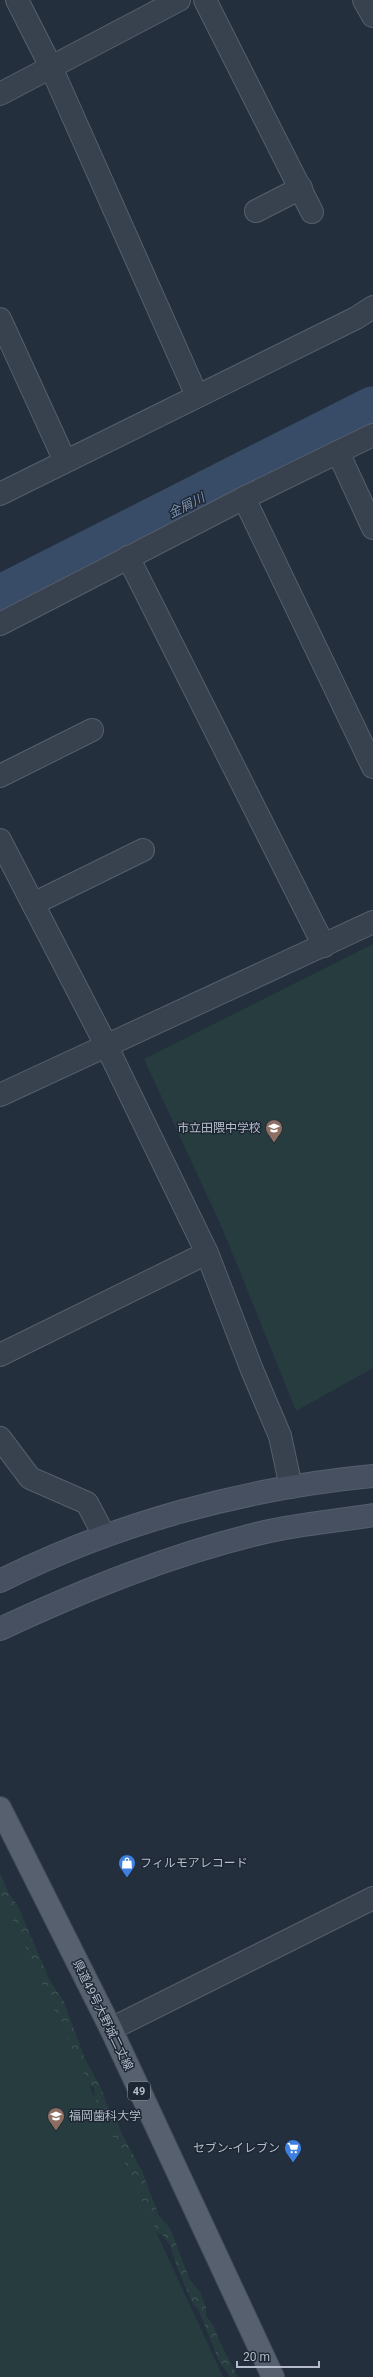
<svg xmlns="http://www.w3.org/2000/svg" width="373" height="2377" font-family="Roboto,'Noto Sans JP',sans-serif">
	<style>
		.forest { fill: url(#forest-crowns) }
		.green { fill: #263c3f }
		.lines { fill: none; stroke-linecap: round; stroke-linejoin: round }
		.river { stroke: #394c67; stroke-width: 49 }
		.street-casing { stroke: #565f6c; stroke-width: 24 }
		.secondary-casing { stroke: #565f6c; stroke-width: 24 }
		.primary-casing { stroke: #414a57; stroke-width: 24 }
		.street { stroke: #38414e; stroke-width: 22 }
		.secondary { stroke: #465061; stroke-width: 22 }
		.primary { stroke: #56606e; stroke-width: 22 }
		.labels { text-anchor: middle; stroke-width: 3; stroke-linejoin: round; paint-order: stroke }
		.shield { fill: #1d2633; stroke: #878f9c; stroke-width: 1 }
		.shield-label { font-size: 11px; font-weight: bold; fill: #b4bcc9 }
		.poi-label { font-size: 12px; fill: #b4bcc9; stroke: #1d2633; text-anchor: end }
		.street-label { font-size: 12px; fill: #b4bcc9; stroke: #1d2633 }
		.water-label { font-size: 13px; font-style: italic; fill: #7c92b1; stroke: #1d2633 }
	</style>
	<defs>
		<pattern id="forest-crowns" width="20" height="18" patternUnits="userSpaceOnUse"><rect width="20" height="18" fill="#263c3f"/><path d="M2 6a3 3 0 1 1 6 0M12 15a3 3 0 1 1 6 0" fill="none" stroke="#435659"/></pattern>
	</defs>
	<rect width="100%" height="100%" fill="#242f3e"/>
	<path class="forest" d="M0,1873l9,21 9,12 32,75 14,21 21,57 16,29 7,19 7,6 6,19 21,39 17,45 11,12 20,52 10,12 6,15v9l7,9 6,15 19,37h-8l-11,-16 -21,-52 -5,-5 -15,-34 -8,-25 -8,-10 -11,-5 -56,-123 -1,-20 -10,-3 -84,-183z"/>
	<g class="green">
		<path d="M373,944v424l-77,43 -73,-181 -79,-171z"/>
		<path d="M0,1892l223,485h-223z"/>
	</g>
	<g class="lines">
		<path class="river" d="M0,600l373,-189"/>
		<g class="street-casing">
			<g id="street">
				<path d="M17,0l34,67 146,329"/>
				<path d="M205,0l107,212"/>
				<path d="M364,0l9,16"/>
				<path d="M0,94l179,-94"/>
				<path d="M256,211l45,-23"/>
				<path d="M0,319l65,142"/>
				<path d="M338,452l35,76"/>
				<path d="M0,494l356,-176 17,-11"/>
				<path d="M244,498l129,269"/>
				<path d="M128,557l196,389"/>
				<path d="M0,624l244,-126 129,-63"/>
				<path d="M0,776l92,-46"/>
				<path d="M0,840l107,207 100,206 45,117 28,66 11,51"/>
				<path d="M33,904l110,-54"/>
				<path d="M0,1095l373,-173"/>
				<path d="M0,1355l207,-102"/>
				<path d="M0,1438l30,40 57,25 17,32"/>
				<path d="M111,2029l262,-131"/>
			</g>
		</g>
		<g class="secondary-casing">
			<g id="secondary">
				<path d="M0,1581c116,-58 245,-93 373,-105"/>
				<path d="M0,1629c86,-40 172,-75 265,-97 35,-8 72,-11 108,-17"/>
			</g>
		</g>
		<g class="primary-casing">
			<path id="primary" d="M0,1808l111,221 162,348"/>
		</g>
		<use href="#street" class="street"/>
		<use href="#secondary" class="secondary"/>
		<use href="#primary" class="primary"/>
	</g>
	<defs>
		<g id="school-pin" transform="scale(0.9)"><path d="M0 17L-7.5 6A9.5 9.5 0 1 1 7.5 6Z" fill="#8d6e63" stroke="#1d2633"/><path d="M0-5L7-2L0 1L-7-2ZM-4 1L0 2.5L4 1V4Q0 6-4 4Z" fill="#fff"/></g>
		<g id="shop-pin" transform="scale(0.9)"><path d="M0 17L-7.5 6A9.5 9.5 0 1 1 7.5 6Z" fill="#3f7fe0" stroke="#1d2633"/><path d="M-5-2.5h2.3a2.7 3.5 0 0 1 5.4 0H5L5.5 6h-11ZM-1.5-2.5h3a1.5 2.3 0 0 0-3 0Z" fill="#fff"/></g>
		<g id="university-pin" transform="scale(0.9)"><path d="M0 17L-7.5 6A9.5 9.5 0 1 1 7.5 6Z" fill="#8d6e63" stroke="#1d2633"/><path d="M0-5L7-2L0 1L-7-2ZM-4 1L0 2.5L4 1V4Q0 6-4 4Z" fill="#fff"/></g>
		<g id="supermarket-pin" transform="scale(0.9)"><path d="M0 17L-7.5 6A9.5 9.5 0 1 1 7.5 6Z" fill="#3f7fe0" stroke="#1d2633"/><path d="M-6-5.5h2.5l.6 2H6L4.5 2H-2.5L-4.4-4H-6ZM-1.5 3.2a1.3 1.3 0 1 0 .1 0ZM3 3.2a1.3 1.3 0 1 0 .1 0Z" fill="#fff"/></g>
	</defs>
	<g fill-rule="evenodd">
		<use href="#school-pin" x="274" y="1128"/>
		<use href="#shop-pin" x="127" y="1863"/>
		<use href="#university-pin" x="56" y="2116"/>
		<use href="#supermarket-pin" x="293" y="2148"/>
	</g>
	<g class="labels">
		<rect class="shield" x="128" y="2082" width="22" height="18" rx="3"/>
		<g class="shield-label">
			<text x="139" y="2095">49</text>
		</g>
		<g class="poi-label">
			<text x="261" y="1132">市立田隈中学校</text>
			<text x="140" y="1867" text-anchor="start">フィルモアレコード</text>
			<text x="69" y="2120" text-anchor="start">福岡歯科大学</text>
			<text x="280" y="2152">セブン-イレブン</text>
		</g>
		<g class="street-label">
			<text transform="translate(103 2015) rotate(64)" y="4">県道49号大野城二丈線</text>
		</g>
		<g class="water-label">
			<text transform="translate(186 505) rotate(-27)" y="5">金屑川</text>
		</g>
	</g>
	<path d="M237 2361v6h82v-6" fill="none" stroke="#b4bcc9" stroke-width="2"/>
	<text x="243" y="2361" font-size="12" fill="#b4bcc9" stroke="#1d2633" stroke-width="3" paint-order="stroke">20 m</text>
</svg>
